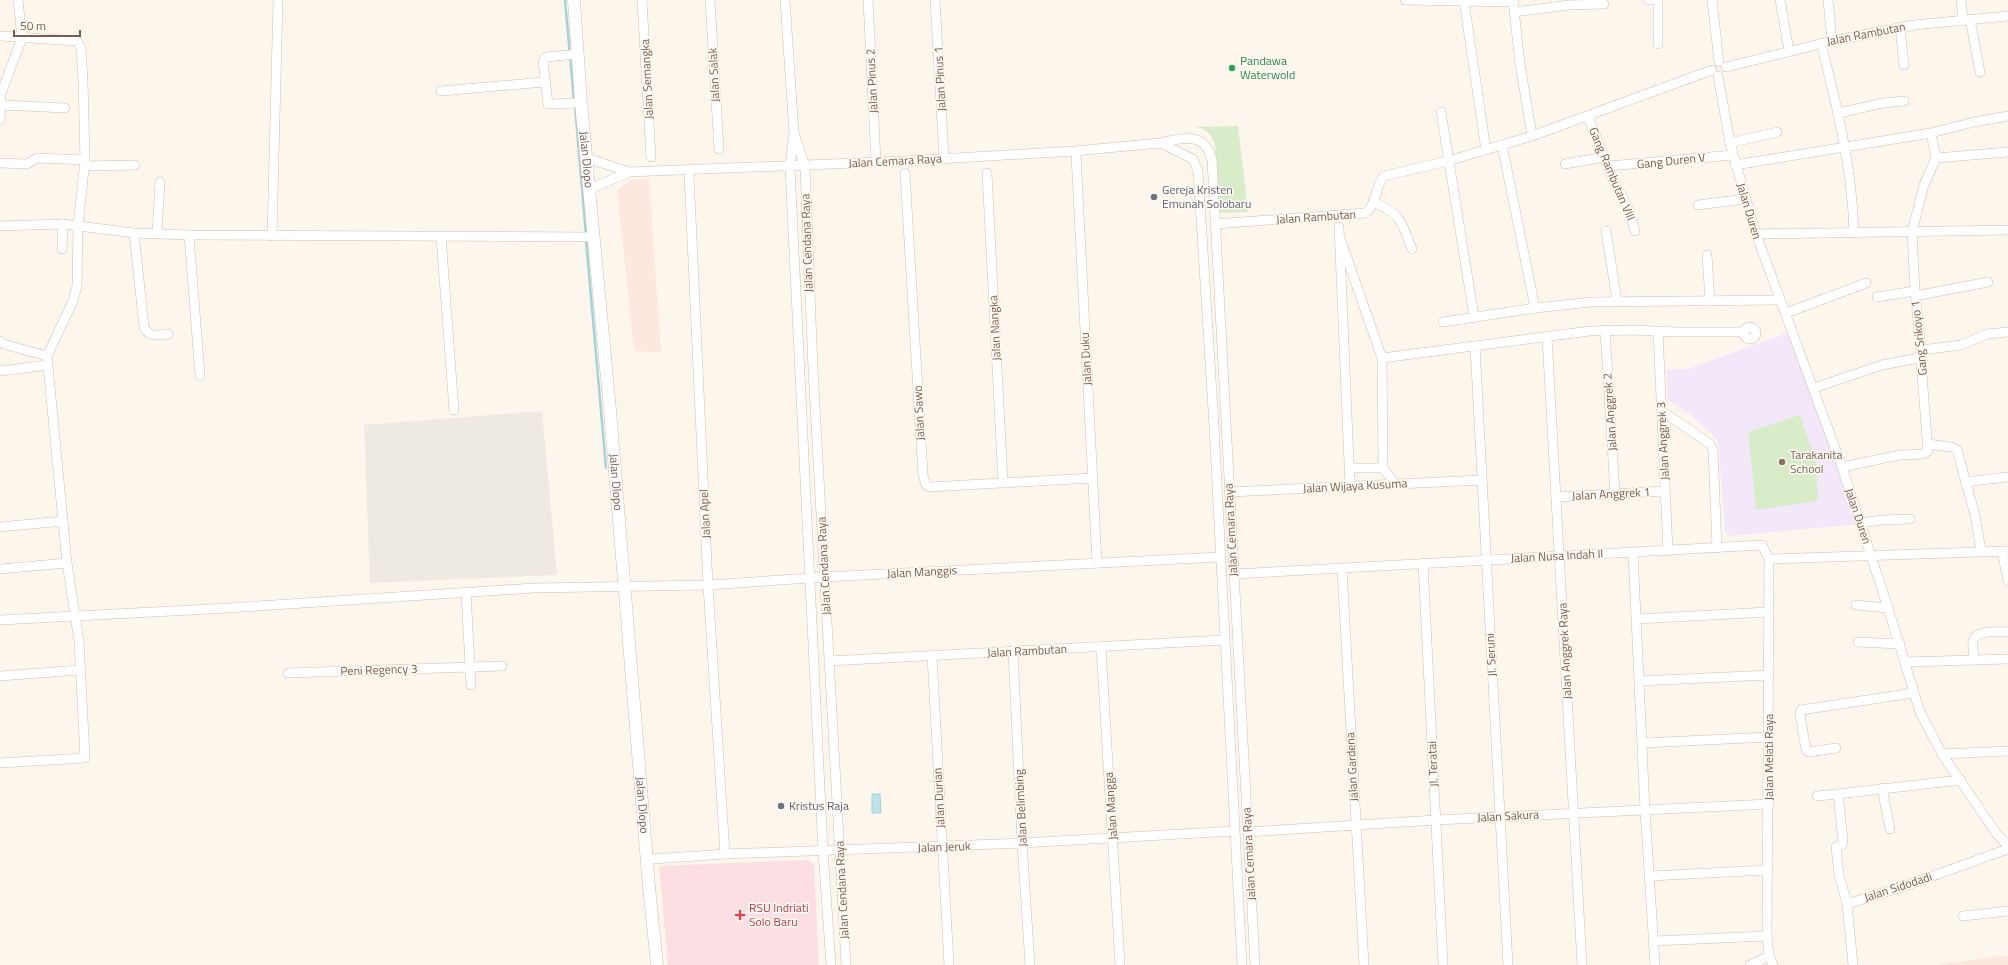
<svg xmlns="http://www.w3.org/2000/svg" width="2008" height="965" font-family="'Titillium Web',sans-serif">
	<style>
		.commercial { fill: #fde8e0 }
		.industrial { fill: #efe9e4 }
		.education { fill: #f3e8fa }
		.medical { fill: #fbdfe3 }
		.green { fill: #d8ecc9 }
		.water { fill: #bfe3e8; stroke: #a5d3da }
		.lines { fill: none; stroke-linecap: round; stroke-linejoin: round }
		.stream { stroke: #a5d3da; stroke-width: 2.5 }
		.minor-casing { stroke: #d1beb0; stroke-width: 10 }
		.tertiary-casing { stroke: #d1beb0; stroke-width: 13 }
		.minor { stroke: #fff; stroke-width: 9 }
		.tertiary { stroke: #fff; stroke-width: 12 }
		.leisure-dot { fill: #2e9e5b; stroke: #fffaf3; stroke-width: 1.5 }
		.worship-dot { fill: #6b7280; stroke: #fffaf3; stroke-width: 1.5 }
		.education-dot { fill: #8d6e63; stroke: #fffaf3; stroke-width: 1.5 }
		.health-dot { fill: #e0444e; stroke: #fffaf3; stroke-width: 1.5 }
		.labels { text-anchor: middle; stroke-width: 3; stroke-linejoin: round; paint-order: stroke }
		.street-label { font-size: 12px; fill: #7a5c4d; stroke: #fffaf3 }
		.leisure-label { font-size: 12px; fill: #27864d; stroke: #fffaf3; text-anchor: start }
		.worship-label { font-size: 12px; fill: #5b616d; stroke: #fffaf3; text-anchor: start }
		.education-label { font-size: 12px; fill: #785e54; stroke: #fffaf3; text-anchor: start }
		.health-label { font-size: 12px; fill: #be3a42; stroke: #fffaf3; text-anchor: start }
	</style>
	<rect width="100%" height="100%" fill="#fdf6ec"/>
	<g class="commercial">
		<path d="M649,178l12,175 -27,-2 -17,-161 14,-10z"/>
		<path d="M2008,955v10h-72z"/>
	</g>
	<path class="industrial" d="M542,411l15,164 -187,8 -6,-158z"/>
	<path class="education" d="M1792,331l69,193 -131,12 -5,-4 -7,-92 -26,-24 -24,-16 -2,-31h22z"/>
	<path class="medical" d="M808,860l6,5 5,100h-151l-9,-99z"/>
	<g class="green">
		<path d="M1238,126l10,86 -29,1 -4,-68c-4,-11 -8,-16 -20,-18z"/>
		<path d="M1800,415l16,48 2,38 -62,9 -8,-78z"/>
	</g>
	<path class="water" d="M872,794h8l1,19h-9z"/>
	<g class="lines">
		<g class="stream">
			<path d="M565,0l9,101"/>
			<path d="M575,106l11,129"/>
			<path d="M586,240l20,228"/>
		</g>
		<g class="minor-casing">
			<g id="minor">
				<path d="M642,0l9,157"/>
				<path d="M710,0l9,149"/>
				<path d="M785,0l9,133 -4,32"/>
				<path d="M868,0l8,162"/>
				<path d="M935,0l9,158"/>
				<path d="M1405,0l108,2"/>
				<path d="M1513,0l7,64 12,72"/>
				<path d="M1648,0h2"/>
				<path d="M1712,0l7,62"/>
				<path d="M1780,0l9,51"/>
				<path d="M1828,0l4,41"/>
				<path d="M1961,0l2,19"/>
				<path d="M1464,1l22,149"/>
				<path d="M1514,12l55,-7 35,-1"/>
				<path d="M1970,19l10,53"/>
				<path d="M1900,27l4,38"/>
				<path d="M0,36l77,5 4,7 2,33 2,79 -7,66 -1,60 -4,15 -26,55 20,207 12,78 6,117 -85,5"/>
				<path d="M1821,43c16,64 31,123 33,190"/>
				<path d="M1658,44v-44"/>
				<path d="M578,54l-32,3 -3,4 5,43 33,-1"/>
				<path d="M1726,67l106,-26 82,-16 94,-9"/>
				<path d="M1718,76l12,67 26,91 86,233 46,141 32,104 22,42 54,79 12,13"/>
				<path d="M441,91l103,-9"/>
				<path d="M2,105l63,3"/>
				<path d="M1441,112l33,205"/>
				<path d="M1839,113l44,-10 21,-2"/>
				<path d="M1588,117l26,65 14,26 7,23"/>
				<path d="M0,120l1,-26 21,-56 -4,-38"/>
				<path d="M795,136l9,28"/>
				<path d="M1160,143l33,16 5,12 16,255 28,539"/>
				<path d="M1730,143l47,-11"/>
				<path d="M1502,145l33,163"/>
				<path d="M1076,155l21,408"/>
				<path d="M587,158l42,14 276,-11 170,-10 85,-8c23,-5 45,-12 52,17l43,805"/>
				<path d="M1936,158l72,-6"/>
				<path d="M0,163l27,1 10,-6 48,2"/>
				<path d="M1565,164l39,-7"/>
				<path d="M1735,165l196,-32 43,-11 34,-6"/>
				<path d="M85,166l50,-1"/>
				<path d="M1609,166l124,-11"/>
				<path d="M805,167l8,202 33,596"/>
				<path d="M790,168l33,683 8,114"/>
				<path d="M905,173l18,302 3,10 4,2 162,-9"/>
				<path d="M987,173l16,310"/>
				<path d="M689,174l19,411 17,269"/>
				<path d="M590,189l39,-17"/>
				<path d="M1373,202c30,13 27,18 39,47"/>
				<path d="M1698,205l47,-6"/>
				<path d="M1215,224l150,-11c12,-7 10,-27 19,-37l64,-15 84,-25 180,-66"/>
				<path d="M0,226l63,-2 71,9 55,2 405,2"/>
				<path d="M1339,227l11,259"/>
				<path d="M1606,231l11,70"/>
				<path d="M134,233l10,94c5,11 14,8 24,7"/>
				<path d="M157,234l3,-52"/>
				<path d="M1756,234l252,-4"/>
				<path d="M189,235l11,141"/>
				<path d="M272,236l6,-236"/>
				<path d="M441,237l13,173"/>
				<path d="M1341,241l41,117 208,-27 43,-1 44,2h66"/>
				<path d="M62,249l1,-25"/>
				<path d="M1707,255l3,46"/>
				<path d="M1915,296l73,-14"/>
				<path d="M1877,297l38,-6"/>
				<path d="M1786,313l80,-30"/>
				<path d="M1443,322l92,-14 57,-6 188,-2"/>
				<circle cx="1750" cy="333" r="6"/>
				<path d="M1605,330l10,163"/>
				<path d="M1658,332l10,219"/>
				<path d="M1547,337l35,628"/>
				<path d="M0,341l3,3 44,12"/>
				<path d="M1475,346l33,619"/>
				<path d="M1921,350l40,-5 26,-11 21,-2"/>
				<path d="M1382,358l1,110"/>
				<path d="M0,371l48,-6"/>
				<path d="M1814,388l68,-23 37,-7"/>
				<path d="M1662,411l48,33 3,6 4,98"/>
				<path d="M1928,444l23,3 6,3 18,65 6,36"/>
				<path d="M1842,467l58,-12 24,-1 4,-3 -7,-89 -2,-4 2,-8 -6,-59 -3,-59 12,-47 12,-27 -5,-25"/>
				<path d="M1350,468h33l12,16"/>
				<path d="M1965,482l43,-5"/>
				<path d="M1229,492l253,-12"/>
				<path d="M1556,497l109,-6"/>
				<path d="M1861,523l21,-3 28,-1"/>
				<path d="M0,527l63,-6"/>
				<path d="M2002,551l6,30"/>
				<path d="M1633,553l12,257 10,155"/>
				<path d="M1769,559l239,-8"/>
				<path d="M1423,563l20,402"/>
				<path d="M0,569l67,-6"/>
				<path d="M1342,569l22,396"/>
				<path d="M1234,574l528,-29 7,14 -2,377 2,20 4,9"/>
				<path d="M466,592l5,93"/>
				<path d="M1856,605l32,3"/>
				<path d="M1636,619l133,-7"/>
				<path d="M0,620l229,-12 305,-20 174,-3 116,-8 396,-20"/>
				<path d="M1858,642l42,2"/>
				<path d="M1101,647l19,318"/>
				<path d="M1013,651l9,192 8,122"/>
				<path d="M932,656l17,309"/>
				<path d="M1974,660c0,-6 -2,-14 -1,-19 3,-12 26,-9 35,-9"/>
				<path d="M829,661l395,-21"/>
				<path d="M1905,662l103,-3"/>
				<path d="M288,673l214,-7"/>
				<path d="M0,676l80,-6"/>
				<path d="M1640,681l129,-6"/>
				<path d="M1643,743l126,-6"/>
				<path d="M1836,748l-27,4 -3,-2 -6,-36 1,-4 112,-17"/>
				<path d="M1942,754l66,-3"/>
				<path d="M1882,788l8,41"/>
				<path d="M1817,796l21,-2"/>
				<path d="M1248,832l188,-12 333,-16"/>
				<path d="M653,859l72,-5 297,-11 212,-12"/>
				<path d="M1650,876l118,-6"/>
				<path d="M1847,904l-8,-29 -3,-28 6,-2 1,-4 -5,-47 123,-14"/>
				<path d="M1963,916l45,-5"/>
				<path d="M1654,941l113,-5"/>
				<path d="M1750,965l19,-9"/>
				<path d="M1853,965l-6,-61 58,-18 103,-37"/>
			</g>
		</g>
		<g class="tertiary-casing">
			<g id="tertiary">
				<path id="s1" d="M574,0l7,103 29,307 39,477 8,78"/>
			</g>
		</g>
		<use href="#minor" class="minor"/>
		<use href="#tertiary" class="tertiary"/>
	</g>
	<circle class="leisure-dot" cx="1232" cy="68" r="4"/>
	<g class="worship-dot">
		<circle cx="1154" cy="197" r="4"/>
		<circle cx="781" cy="806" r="4"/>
	</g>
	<circle class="education-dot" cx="1782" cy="462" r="4"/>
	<path class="health-dot" d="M738 909h4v4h4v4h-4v4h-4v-4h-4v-4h4z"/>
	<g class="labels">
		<g class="street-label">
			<text transform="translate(1866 34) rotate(-11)" y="4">Jalan Rambutan</text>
			<text transform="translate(714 75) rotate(-93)" y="4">Jalan Salak</text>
			<text transform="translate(647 79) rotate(-93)" y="4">Jalan Semangka</text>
			<text transform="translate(940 79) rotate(-93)" y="4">Jalan Pinus 1</text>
			<text transform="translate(872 81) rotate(-93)" y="4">Jalan Pinus 2</text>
			<text dy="4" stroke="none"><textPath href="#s1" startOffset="160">Jalan Dlopo</textPath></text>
			<text transform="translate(895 161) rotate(-3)" y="4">Jalan Cemara Raya</text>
			<text transform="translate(1671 161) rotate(-6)" y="4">Gang Duren V</text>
			<text transform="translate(1612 174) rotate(67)" y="4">Gang Rambutan VIII</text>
			<text transform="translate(1749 211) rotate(73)" y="4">Jalan Duren</text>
			<text transform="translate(1316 217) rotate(-4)" y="4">Jalan Rambutan</text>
			<text transform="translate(807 243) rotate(-92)" y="4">Jalan Cendana Raya</text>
			<text transform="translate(995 328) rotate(-93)" y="4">Jalan Nangka</text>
			<text transform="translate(1919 338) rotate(-96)" y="4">Gang Srikoyo 1</text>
			<text transform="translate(1086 359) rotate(-93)" y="4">Jalan Duku</text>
			<text transform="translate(1610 412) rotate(-94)" y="4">Jalan Anggrek 2</text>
			<text transform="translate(919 413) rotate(-93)" y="4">Jalan Sawo</text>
			<text transform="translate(1663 441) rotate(-93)" y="4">Jalan Anggrek 3</text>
			<text dy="4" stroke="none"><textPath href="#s1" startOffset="484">Jalan Dlopo</textPath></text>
			<text transform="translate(1355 486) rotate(-3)" y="4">Jalan Wijaya Kusuma</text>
			<text transform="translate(1611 494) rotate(-3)" y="4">Jalan Anggrek 1</text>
			<text transform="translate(705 514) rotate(-93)" y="4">Jalan Apel</text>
			<text transform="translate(1858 516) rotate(71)" y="4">Jalan Duren</text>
			<text transform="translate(1231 530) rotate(-93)" y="4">Jalan Cemara Raya</text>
			<text transform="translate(1557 556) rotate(-3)" y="4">Jalan Nusa Indah II</text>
			<text transform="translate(824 566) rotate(-93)" y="4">Jalan Cendana Raya</text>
			<text transform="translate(922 572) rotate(-3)" y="4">Jalan Manggis</text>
			<text transform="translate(1027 651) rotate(-3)" y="4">Jalan Rambutan</text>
			<text transform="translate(1565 651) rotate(-93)" y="4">Jalan Anggrek Raya</text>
			<text transform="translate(1491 655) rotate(-93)" y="4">Jl. Seruni</text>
			<text transform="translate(379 670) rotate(-2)" y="4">Peni Regency 3</text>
			<text transform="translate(1769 757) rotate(-90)" y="4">Jalan Melati Raya</text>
			<text transform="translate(1433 764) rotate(-93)" y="4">Jl. Teratai</text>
			<text transform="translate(1352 767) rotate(-93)" y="4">Jalan Gardena</text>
			<text transform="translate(939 798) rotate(-93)" y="4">Jalan Durian</text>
			<text dy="4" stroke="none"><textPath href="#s1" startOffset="808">Jalan Dlopo</textPath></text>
			<text transform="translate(1111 806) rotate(-94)" y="4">Jalan Mangga</text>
			<text transform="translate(1021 808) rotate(-93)" y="4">Jalan Belimbing</text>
			<text transform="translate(1508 816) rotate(-3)" y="4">Jalan Sakura</text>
			<text transform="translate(944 847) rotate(-2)" y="4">Jalan Jeruk</text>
			<text transform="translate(1249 854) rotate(-93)" y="4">Jalan Cemara Raya</text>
			<text transform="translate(1898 887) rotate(-18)" y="4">Jalan Sidodadi</text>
			<text transform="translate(842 890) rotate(-93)" y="4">Jalan Cendana Raya</text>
		</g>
		<g class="leisure-label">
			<text x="1240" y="65">Pandawa<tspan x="1240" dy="14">Waterwold</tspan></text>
		</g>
		<g class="worship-label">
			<text x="1162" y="194">Gereja Kristen<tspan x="1162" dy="14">Emunah Solobaru</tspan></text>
			<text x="789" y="810">Kristus Raja</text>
		</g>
		<g class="education-label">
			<text x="1790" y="459">Tarakanita<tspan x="1790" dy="14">School</tspan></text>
		</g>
		<g class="health-label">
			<text x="749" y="912">RSU Indriati<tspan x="749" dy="14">Solo Baru</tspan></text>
		</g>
	</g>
	<path d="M14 30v6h66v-6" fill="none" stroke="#7a5c4d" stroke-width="2"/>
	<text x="20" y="30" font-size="12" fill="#7a5c4d" stroke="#fffaf3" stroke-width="3" paint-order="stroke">50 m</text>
</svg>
